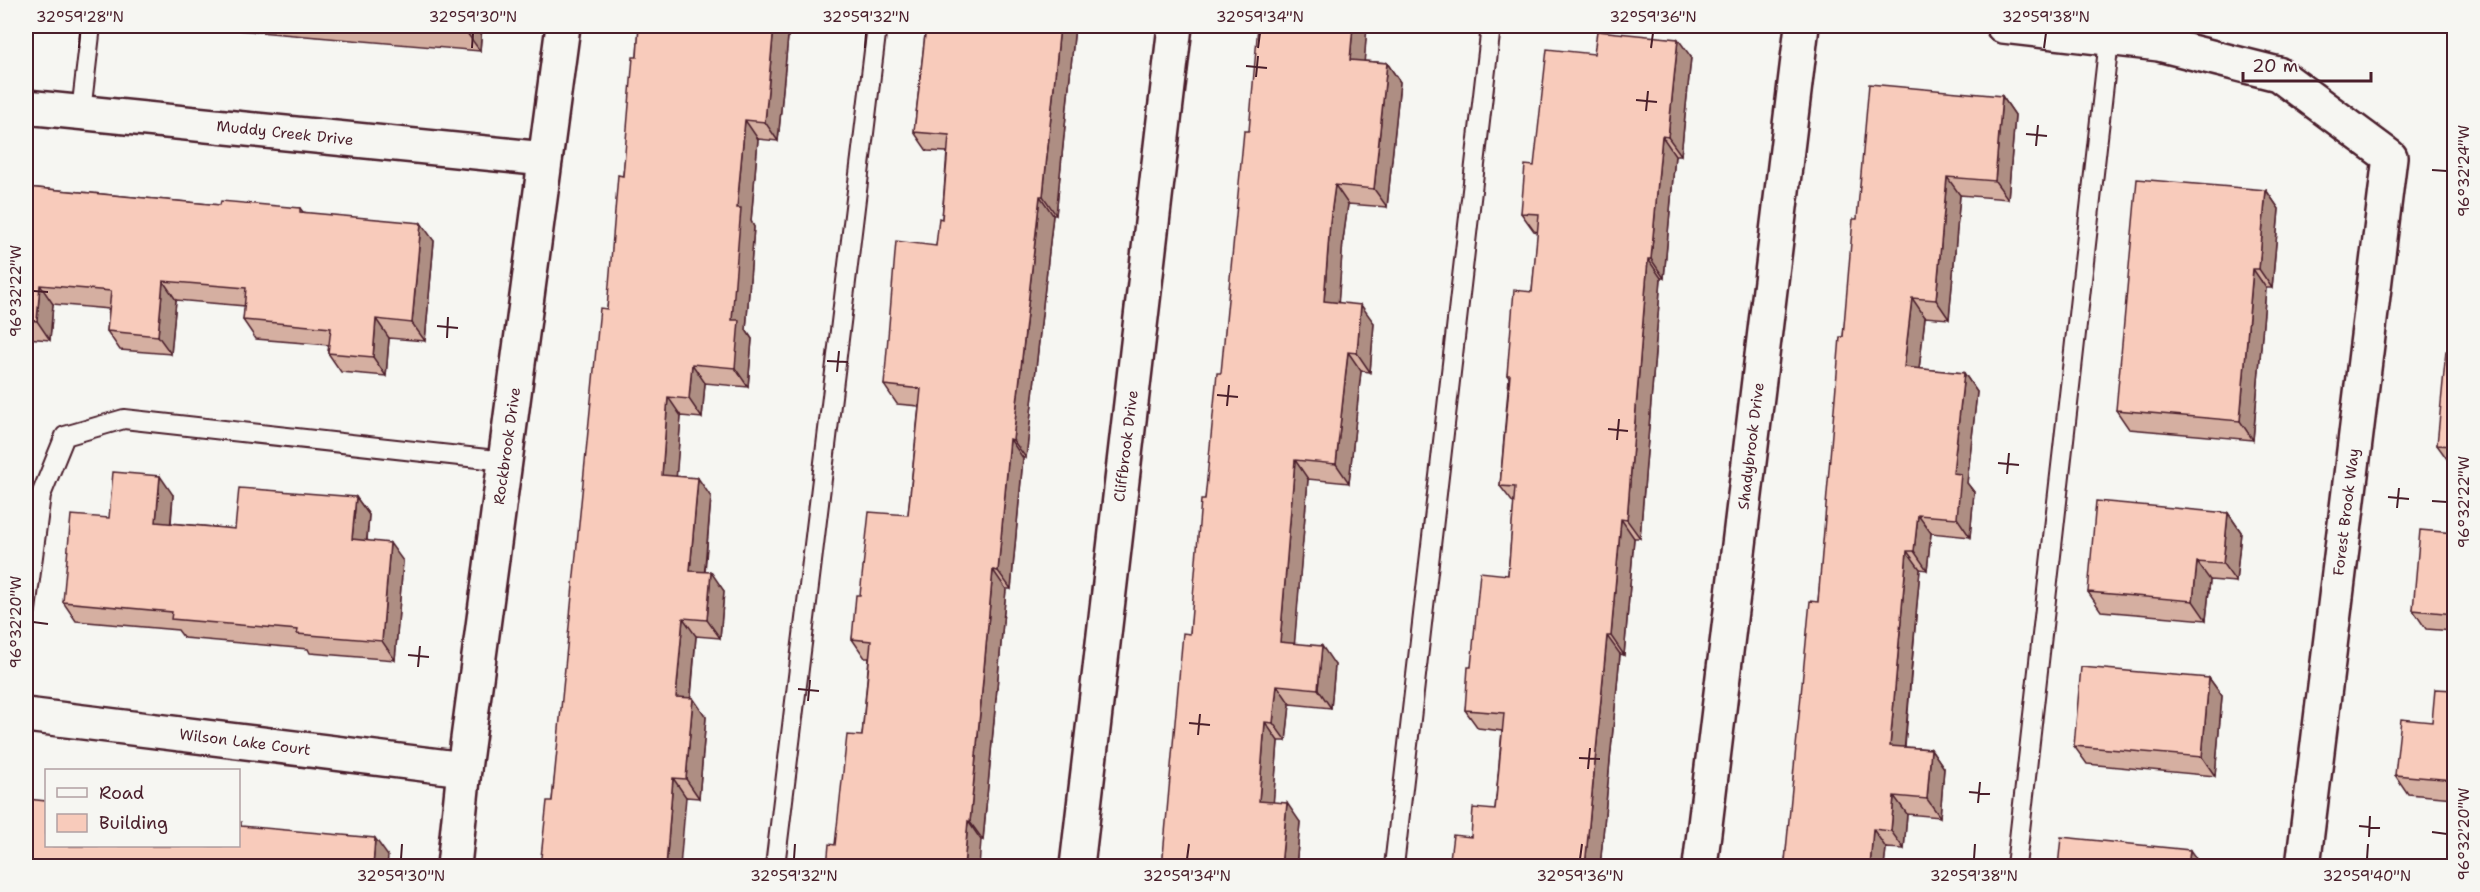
<svg xmlns="http://www.w3.org/2000/svg" width="2480" height="892" font-family="'Shantell Sans',sans-serif">
	<style>
		.lines { fill: none; stroke-linecap: round; stroke-linejoin: round }
		.service-casing { stroke: #4a1f2b; stroke-width: 22 }
		.minor-casing { stroke: #4a1f2b; stroke-width: 38 }
		.service { stroke: #f6f6f2; stroke-width: 18 }
		.minor { stroke: #f6f6f2; stroke-width: 33 }
		.wall { fill: #d5afa1; stroke: #4a1f2b; stroke-width: 1.5 }
		.shaded-wall { fill: #ae8e83; stroke: #4a1f2b; stroke-width: 1.5 }
		.building { fill: #f8cbbb; stroke: #4a1f2b; stroke-width: 1.5 }
		.ticks { fill: none; stroke: #4a1f2b; stroke-width: 2 }
		.labels { text-anchor: middle; stroke-width: 4.5; stroke-linejoin: round; paint-order: stroke }
		.street-label { font-size: 15px; fill: #4a1f2b; stroke: #f6f6f2 }
		.neatline { fill: none; stroke: #4a1f2b; stroke-width: 2 }
		.ticks-label { font-size: 15px; text-anchor: middle; fill: #4a1f2b }
	</style>
	<rect width="100%" height="100%" fill="#f6f6f2"/>
	<filter id="ink" filterUnits="userSpaceOnUse"><feTurbulence type="fractalNoise" baseFrequency=".0167" numOctaves="2"/><feDisplacementMap in="SourceGraphic" scale="12" xChannelSelector="R" yChannelSelector="G"/><feConvolveMatrix kernelMatrix="1 2 1 2 8 2 1 2 1" color-interpolation-filters="sRGB"/></filter>
	<g filter="url(#ink)">
		<g class="lines">
			<g class="service-casing">
				<g id="service">
					<path d="M81,112l10,-86"/>
					<path d="M26,610l15,-115 24,-59 59,-17 381,42"/>
					<path d="M775,866l102,-840"/>
					<path d="M1394,866l97,-840"/>
					<path d="M2016,866l94,-835"/>
				</g>
			</g>
			<g class="minor-casing">
				<g id="minor">
					<path d="M2003,26l156,18 119,30 112,83 -87,709"/>
					<path d="M26,107l519,52"/>
					<path d="M26,715l438,54"/>
					<path d="M454,866l10,-97 99,-743"/>
					<path d="M1077,866l98,-840"/>
					<path d="M1700,866l102,-840"/>
				</g>
			</g>
			<use href="#service" class="service"/>
			<use href="#minor" class="minor"/>
		</g>
		<g class="wall">
			<path d="M190,26h292l-2,25z"/>
			<path d="M639,26h150l-11,115 -20,-2 -7,82 3,6 -8,103 6,9 -4,48 -43,-4 -3,35 -21,-2 -5,60 35,21 -6,75 19,19 -4,47 -24,-2 -5,62 15,19 -7,81 -13,-1 -134,4 55,-492 30,-252z"/>
			<path d="M926,26h149l-19,189h-3l-27,243h-3l-12,131h-5l-23,251 -148,5 27,-109 7,-78h-4l-13,-19 8,-44 48,-80 11,-109 -22,-2 -13,-19 52,-139 6,-27 5,-67 -20,-1 -13,-19z"/>
			<path d="M1367,26l-3,35 23,2 13,19 -13,125 -39,-3 -5,36 -5,62 36,21 -4,49 -9,-1 -12,112 -41,-4 -14,165 41,21 -4,43 -41,-4 -4,37h-8l-5,61 27,20 -4,45 -106,-233 15,-134 16,-127z"/>
			<path d="M1594,54l97,3 -10,98h-6l-11,123h-3l-21,260h-6l-10,117 -4,-1 -20,213 -129,-30 24,-27 7,-79 -24,-3 -13,-18 6,-43 37,-92 6,-71 -14,-18 9,-108 -2,-3 25,-83 6,-60 -4,-1 -13,-18 13,-47z"/>
			<path d="M2002,96l13,19 -7,84 -48,-4 -11,124 -24,-2 -6,52 45,4 13,19 -10,91 7,9 -4,45 -39,-4 -4,37 -7,-1 -15,178 26,2 13,19 -4,49 -33,-3 -3,35 -18,-1 -2,19h-106l7,-6 33,-259 25,-265 14,-118z"/>
			<path d="M26,187l194,18 80,3 3,4 131,29 -9,100 -36,-3 -3,38 -45,-4 -13,-19 1,-8 -73,-6 -13,-19 2,-14 -69,-6 -5,54 -51,-4 -13,-19 2,-22 -56,-5 -3,36 -24,-2z"/>
			<path d="M2266,190l13,19 -7,79h-6l-13,152 -124,-11 -13,-19z"/>
			<path d="M2454,352v112l-4,-1 -13,-18z"/>
			<path d="M173,495l-2,28 64,6 121,-32 13,18 -2,25 36,21 -8,99 -85,-7 -2,-4 -124,-11 -6,-8 -102,-9 -13,-19 46,-84z"/>
			<path d="M2228,513l13,19 -5,50 -26,-2 -4,40 -105,-9 -13,-19z"/>
			<path d="M2454,533v98l-28,-2 -13,-19z"/>
			<path d="M2209,678l13,18 -7,80 -128,-12 -13,-18z"/>
			<path d="M2454,690v108l-46,-4 -13,-19z"/>
		</g>
		<g class="shaded-wall">
			<path d="M467,26h15l-2,25 -13,-18z"/>
			<path d="M774,26h15l-11,115 -13,-19z"/>
			<path d="M1060,26h15l-19,189 -13,-19z"/>
			<path d="M1353,26h14l-4,52 -13,-18z"/>
			<path d="M1678,39l13,18 -10,98 -13,-18z"/>
			<path d="M1387,63l13,19 -13,125 -13,-18z"/>
			<path d="M2002,96l13,19 -7,84 -13,-18z"/>
			<path d="M745,120l13,19 -7,82 3,6 -8,103 6,9 -4,48 -13,-19 -3,-48 5,-112z"/>
			<path d="M1662,136l13,19 -11,123 -13,-19z"/>
			<path d="M1947,177l13,18 -11,124 -13,-19z"/>
			<path d="M1335,185l13,19 -5,36 -6,80 -13,-19 6,-79z"/>
			<path d="M2266,190l13,19 -7,79 -13,-19z"/>
			<path d="M1040,196l13,19 -27,243 -13,-18z"/>
			<path d="M421,223l13,18 -9,100 -13,-18z"/>
			<path d="M1648,259l13,19 -21,260 -13,-18z"/>
			<path d="M2253,269l13,19 -13,152 -13,-19z"/>
			<path d="M163,281l13,19 -5,54 -13,-18z"/>
			<path d="M40,285l13,19 -3,36 -13,-19z"/>
			<path d="M1912,298l13,19 -8,69 -13,-19z"/>
			<path d="M1361,305l13,18 -4,49 -13,-19z"/>
			<path d="M376,319l13,19 -3,38 -13,-19z"/>
			<path d="M1348,352l13,19 -12,112 -13,-19z"/>
			<path d="M692,364l13,19 -3,35 -13,-19z"/>
			<path d="M1964,373l13,19 -10,91 7,9 -4,45 -13,-19 -4,-45z"/>
			<path d="M668,397l13,19 -6,78 -13,-19z"/>
			<path d="M1010,439l13,19 -12,131 -13,-18z"/>
			<path d="M1295,460l13,19 -15,182 -13,-19z"/>
			<path d="M160,476l13,19 -4,46 -13,-19z"/>
			<path d="M698,478l13,19 -8,92 -13,-18z"/>
			<path d="M356,497l13,18 -4,43 -13,-19z"/>
			<path d="M2228,513l13,19 -5,50 -13,-18z"/>
			<path d="M1918,515l13,18 -4,37 -13,-19z"/>
			<path d="M1621,519l13,19 -10,117 -13,-19z"/>
			<path d="M390,543l13,18 -8,99 -13,-19z"/>
			<path d="M1907,551l13,18 -17,195 -13,-18z"/>
			<path d="M2197,562l13,18 -4,40 -13,-19z"/>
			<path d="M993,570l13,19 -23,251 -13,-18z"/>
			<path d="M711,572l13,19 -4,47 -13,-18z"/>
			<path d="M683,618l13,18 -7,79 -13,-18z"/>
			<path d="M1607,636l13,18 -20,213h-15z"/>
			<path d="M1322,646l13,19 -4,43 -13,-19z"/>
			<path d="M2209,678l13,18 -7,80 -13,-19z"/>
			<path d="M1277,685l13,19 -4,37 -13,-18z"/>
			<path d="M693,698l13,19 -7,81 -13,-19z"/>
			<path d="M1265,722l13,19 -6,79 -13,-19z"/>
			<path d="M1931,749l13,19 -4,49 -13,-18z"/>
			<path d="M673,778l13,19 -6,70h-14z"/>
			<path d="M1894,796l13,18 -3,35 -13,-18z"/>
			<path d="M1287,803l13,19 -4,45h-15z"/>
			<path d="M968,821l13,19 -2,27h-15z"/>
			<path d="M1873,829l13,19 -2,19h-14z"/>
			<path d="M375,838l13,18 -1,11h-14z"/>
			<path d="M2190,850l12,17h-14z"/>
		</g>
		<g class="building">
			<path d="M385,26h82v7z"/>
			<path d="M639,26h135l-9,96 -20,-2 -8,88h4l-9,112h7l-4,48 -43,-4 -3,35 -21,-2 -6,78 36,3 -8,93 21,1 -4,48 -24,-2 -7,79 17,1 -7,81 -13,-1 -7,89h-126l7,-66h5l48,-493 7,1 11,-134 5,1 10,-119h4z"/>
			<path d="M926,26h134l-17,170h-3l-27,244 -3,-1 -12,132 -5,-1 -23,252 -2,-1 -4,46h-137l2,-23 6,1 12,-110 15,1 9,-95 -19,-2 4,-44h4l9,-83 39,3 13,-126 -37,-4 12,-144 40,5 3,-28 3,1 7,-84 -35,-3z"/>
			<path d="M1258,26h95l-3,34 37,3 -13,126 -39,-4 -5,37 -6,79 37,4 -4,48 -9,-1 -12,112 -41,-4 -15,182 42,4 -4,43 -41,-4 -4,38 -8,-1 -6,79 28,2 -6,64h-119l21,-234 7,1 11,-134h4l12,-127h4l23,-242h5z"/>
			<path d="M1597,31l81,8 -10,98 -6,-1 -11,123h-3l-21,261 -6,-1 -10,117h-4l-22,231h-136l4,-32 18,2 2,-29 22,2 9,-97 -39,-3 3,-43h3l9,-95 28,3 7,-88 -15,-1 10,-111h-3l7,-85 18,2 7,-78 -18,-1 4,-48 9,1 13,-117 47,5z"/>
			<path d="M1869,84l133,12 -7,85 -48,-4 -11,123 -24,-2 -8,69 60,6 -11,100 8,1 -4,44 -39,-3 -4,36h-7l-17,195 41,3 -4,50 -33,-3 -3,35 -18,-2 -3,38h-92v-6h7l25,-260 8,1 22,-265h3l10,-118h4z"/>
			<path d="M2137,179l129,11 -7,79h-6l-13,152 -124,-11z"/>
			<path d="M26,187l194,18 1,-4 79,7v4l121,11 -9,100 -36,-4 -3,38 -45,-4 3,-25 -88,-8 3,-32 -83,-7 -5,55 -51,-5 4,-40 -71,-6 -3,36 -11,-1z"/>
			<path d="M2446,351l8,1v94l-17,-1z"/>
			<path d="M113,472l47,4 -4,46 79,7 4,-41 117,9 -4,42 38,4 -8,98 -85,-7 1,-4 -127,-11 1,-7 -109,-10 8,-87 38,3z"/>
			<path d="M2096,501l132,12 -5,51 -26,-2 -4,39 -105,-9z"/>
			<path d="M2420,530l34,3v81l-41,-4z"/>
			<path d="M2081,667l128,11 -7,79 -128,-11z"/>
			<path d="M2435,689l19,1v90l-59,-5 6,-56 31,3z"/>
			<path d="M27,799l19,2v45h192v-24h3v4l134,12 -2,29h-347v-48z"/>
			<path d="M2061,837l129,13 -2,17h-130z"/>
		</g>
	</g>
	<path class="ticks" d="M79,48l1,-15M472,48l1,-15M865,48l1,-15M1258,48l2,-15M1651,48l2,-15M2044,48l2,-15M1246,66l21,2M1256,77l2,-21M1636,100l21,2M1646,111l2,-20M2026,134l21,2M2036,146l2,-21M2432,170l15,1M33,291l15,1M437,326l21,2M447,338l1,-21M827,361l21,1M837,372l2,-21M1217,395l21,2M1227,406l2,-21M1608,429l20,2M1617,440l2,-21M1998,463l21,2M2007,474l2,-21M2388,497l21,2M2432,501l15,1M2397,508l2,-20M33,622l15,2M408,655l21,2M418,667l2,-21M798,689l21,2M808,701l2,-21M1189,723l21,2M1198,735l2,-21M1579,758l21,1M1588,769l2,-21M1969,792l21,2M1978,803l2,-21M2359,826l21,2M2432,832l15,2M2369,837l1,-21M401,859l1,-15M794,859l1,-15M1187,859l2,-15M1580,859l2,-15M1974,859l1,-15M2367,859l1,-15"/>
	<g class="labels">
		<g class="street-label">
			<text transform="translate(285 133) rotate(6)" y="5">Muddy Creek Drive</text>
			<text transform="translate(507 446) rotate(-82)" y="5">Rockbrook Drive</text>
			<text transform="translate(1126 446) rotate(-83)" y="5">Cliffbrook Drive</text>
			<text transform="translate(1751 446) rotate(-83)" y="5">Shadybrook Drive</text>
			<text transform="translate(2346 512) rotate(-83)" y="5">Forest Brook Way</text>
			<text transform="translate(245 742) rotate(7)" y="5">Wilson Lake Court</text>
		</g>
	</g>
	<rect width="2480" height="892" fill="none" stroke="#f6f6f2" stroke-width="66"/>
	<rect x="45" y="769" width="195" height="78" fill="#f6f6f2" stroke="#b1a0a2" stroke-width="1.5"/>
	<rect x="57" y="788" width="30" height="9" fill="#f6f6f2" stroke="#b1a0a2" stroke-width="1.5"/>
	<text x="99" y="799" font-size="18" fill="#4a1f2b">Road</text>
	<rect x="57" y="814" width="30" height="18" fill="#f8cbbb" stroke="#b1a0a2" stroke-width="1.5"/>
	<text x="99" y="829" font-size="18" fill="#4a1f2b">Building</text>
	<path d="M2243 72v9h128v-9" fill="none" stroke="#4a1f2b" stroke-width="3"/>
	<text x="2252" y="72" font-size="18" fill="#4a1f2b" stroke="#f6f6f2" stroke-width="4.5" paint-order="stroke">20 m</text>
	<rect x="33" y="33" width="2414" height="826" class="neatline"/>
	<g class="ticks-label">
		<text x="80" y="22">32°59'28"N</text>
		<text x="473" y="22">32°59'30"N</text>
		<text x="866" y="22">32°59'32"N</text>
		<text x="1260" y="22">32°59'34"N</text>
		<text x="1653" y="22">32°59'36"N</text>
		<text x="2046" y="22">32°59'38"N</text>
		<text transform="translate(2464 171) rotate(-90)" y="5">96°32'24"W</text>
		<text transform="translate(16 291) rotate(-90)" y="5">96°32'22"W</text>
		<text transform="translate(2464 502) rotate(-90)" y="5">96°32'22"W</text>
		<text transform="translate(16 622) rotate(-90)" y="5">96°32'20"W</text>
		<text transform="translate(2464 834) rotate(-90)" y="5">96°32'20"W</text>
		<text x="401" y="881">32°59'30"N</text>
		<text x="794" y="881">32°59'32"N</text>
		<text x="1187" y="881">32°59'34"N</text>
		<text x="1580" y="881">32°59'36"N</text>
		<text x="1974" y="881">32°59'38"N</text>
		<text x="2367" y="881">32°59'40"N</text>
	</g>
</svg>
